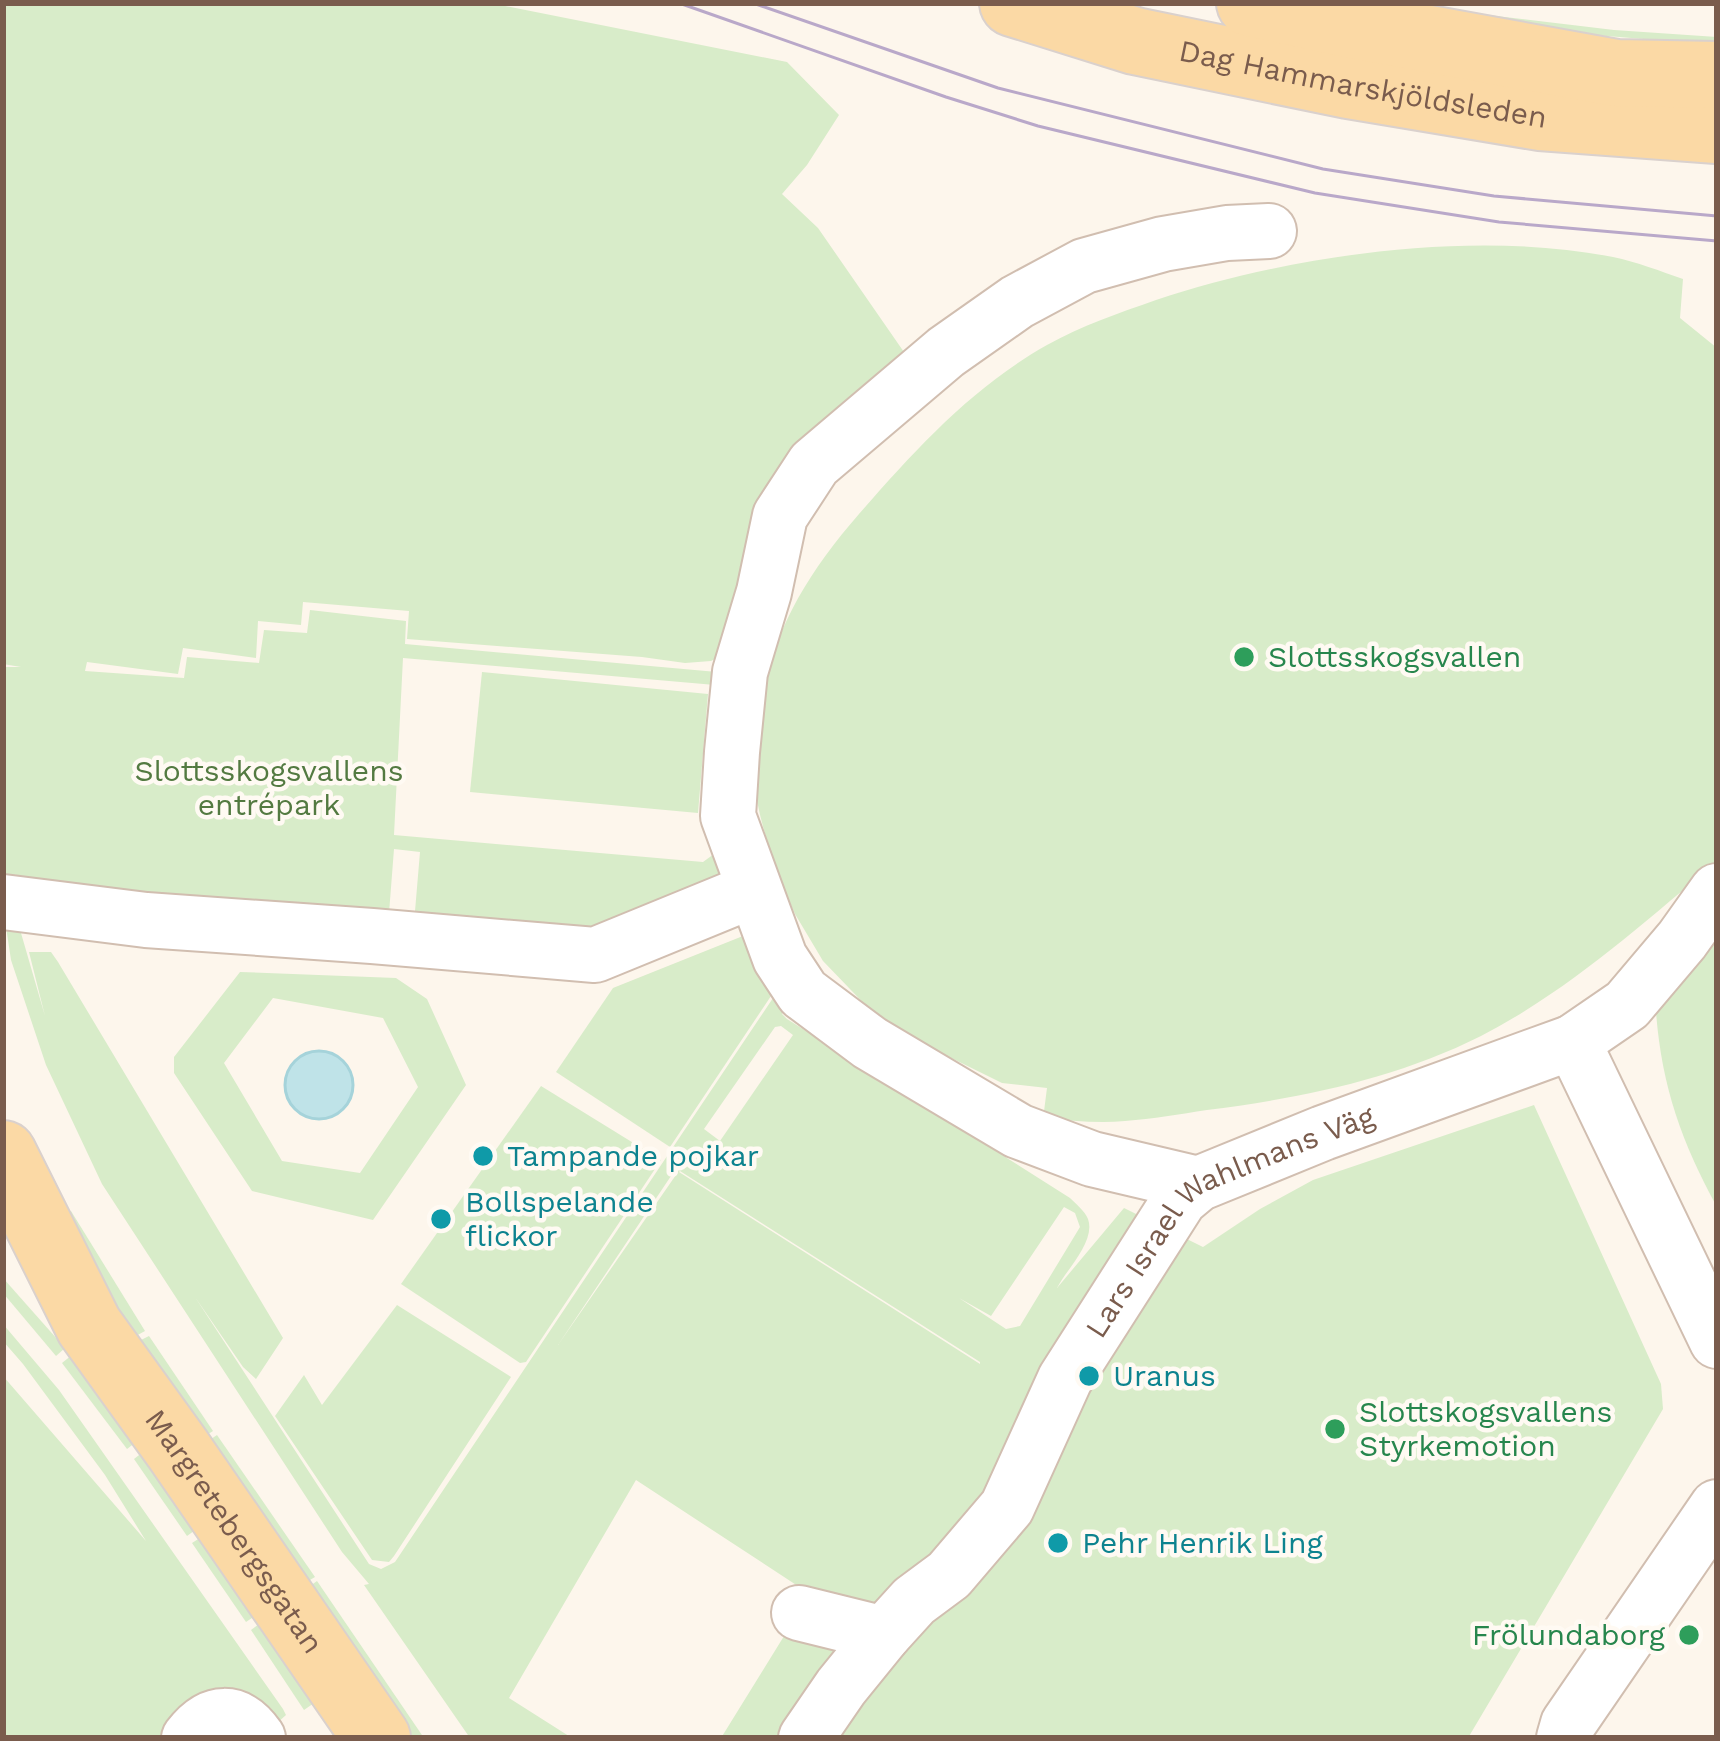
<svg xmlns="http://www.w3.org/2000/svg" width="1720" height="1741" font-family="'Work Sans',sans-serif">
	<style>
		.green { fill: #d8ecc9; fill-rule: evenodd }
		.water { fill: #bfe3e8; stroke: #a5d3da; stroke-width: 3 }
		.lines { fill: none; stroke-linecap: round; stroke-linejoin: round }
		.minor-casing { stroke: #d1beb0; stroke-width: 58 }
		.major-casing { stroke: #dad1cd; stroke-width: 70 }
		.minor { stroke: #fff; stroke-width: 54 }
		.major { stroke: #fbd9a5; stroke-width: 66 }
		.tram { stroke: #b9a8c9; stroke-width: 3 }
		.leisure-dot { fill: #2e9e5b; stroke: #fffaf3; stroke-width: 4.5 }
		.culture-dot { fill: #0f9aa8; stroke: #fffaf3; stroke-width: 4.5 }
		.labels { text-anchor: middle; stroke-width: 9; stroke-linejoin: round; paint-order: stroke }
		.street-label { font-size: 30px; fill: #7a5c4d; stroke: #fffaf3 }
		.leisure-label { font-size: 30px; fill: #27864d; stroke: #fffaf3; text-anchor: start }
		.park-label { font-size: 30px; fill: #537a41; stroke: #fffaf3 }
		.culture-label { font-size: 30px; fill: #0d838f; stroke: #fffaf3; text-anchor: start }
	</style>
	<rect width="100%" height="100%" fill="#fdf6ec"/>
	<g class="green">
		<path d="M3,3h487l297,59 52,53 -32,50 -25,29 36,34 97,140 -74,52 -116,234 -14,7 -26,2 -43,-6 -235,-18 2,-28 -106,-9 -2,23 -43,-4 -2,37 -73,-10 -5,26 -91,-12 -2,9 99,7 3,-21 72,6 5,-33 43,3 3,-23 96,11 -1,23 312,28 34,223 31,-13c-15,-36 -26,-75 -30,-114 -1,-15 3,-31 5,-45 11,-84 47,-146 102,-209 56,-64 112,-126 188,-169 34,-19 72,-32 109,-45 136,-45 316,-71 457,-43 24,5 47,14 70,22l-3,39 37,30v513c-74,63 -149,130 -236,175 -86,43 -179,62 -274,74 -27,4 -54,9 -82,11 -27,3 -55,-1 -82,-2l4,-31 -45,-5 -73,-36 -54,-32 -52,-54 -28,-47 -8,-18 -31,12 30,89 -4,17 5,5 283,179c5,5 15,13 18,21 8,22 -22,51 -31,69l67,-80 79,39 57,-38 53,-29 221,-75 127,279 2,25 -195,329h-747l89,-144 -174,-114 -127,218 63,40h-102l-106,-153 5,-1 -27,-32 -240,-368 -56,-119 -35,-105 -8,-53v-240h18l-18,-3zM403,658l312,27 -1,169 -11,8 -309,-27zM394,849l26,3 -6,71 175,16 140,-56 43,103 1,12 -378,564 -14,7 -12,-5 -174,-267 48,70 13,12 27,-41 -225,-376 -7,-10h-22l16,64 -24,-83 -6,-59 6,15 367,37zM781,1026l12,9 -73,106 -16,-12 71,-102zM677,1171l1,1 -120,173 115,-172zM680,1171l300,191v2l-301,-192zM1064,1207l11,6 5,14 -60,99 -14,3 -47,-31 32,18z"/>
		<path d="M1454,11l160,19 103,7v8l-147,-12z"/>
		<path d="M482,672l226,22 -10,119 -228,-21z"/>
		<path d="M748,934l23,62 -101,151 -114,-75 57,-84z"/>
		<path d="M1717,942v265c-39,-71 -58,-130 -62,-211z"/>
		<path d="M240,972l156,6 31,21 39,86 -93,135 -121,-29 -78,-118v-16zM273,998l110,20 35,69 -58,86 -78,-12 -58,-98z"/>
		<path d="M541,1086l120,74 -135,202 -6,1 -119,-79z"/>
		<path d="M71,1211l74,120 -11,6 -76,-120z"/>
		<path d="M3,1278l62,70 -9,8 -53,-63z"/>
		<path d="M397,1305l114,72 -117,179 -5,6 -17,-2 -97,-144 29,-41 18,30z"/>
		<path d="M3,1324l56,66 224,319 3,6 -10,9 10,14h-283v-362l143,165 -41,-66 -82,-111 -20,-23z"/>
		<path d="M149,1336l64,95 -11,7 -65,-96z"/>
		<path d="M72,1355l64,87 -9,7 -65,-86z"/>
		<path d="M217,1435l98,142 -12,7 -98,-141z"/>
		<path d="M143,1452l55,76 -11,8 -53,-77z"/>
		<path d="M203,1536l55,78 -12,8 -54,-79z"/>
		<path d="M317,1581l107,157h-17l-101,-149z"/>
		<path d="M263,1621l54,80 -13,9 -53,-80z"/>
	</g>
	<circle class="water" cx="319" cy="1085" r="34"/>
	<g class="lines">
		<g class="minor-casing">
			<g id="minor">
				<path d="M1717,891l-35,49 -55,65 -54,37 144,299"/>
				<path d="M3,902l143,18 226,16 223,19 159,-65"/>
				<path d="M1198,1184l-106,-25 -74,-28 -148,-88 -67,-50 -23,-35 -52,-142 4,-64 8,-80 24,-80 16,-76 34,-52 132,-112 71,-50 67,-36 79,-22 64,-11 42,-2"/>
				<path d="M799,1613l85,21"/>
				<path d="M189,1738c22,-29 48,-30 69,0"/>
				<path id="s1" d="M806,1738l35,-51 43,-53 30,-33 35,-26 58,-68 58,-128 115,-180 18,-15 125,-51 250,-91"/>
				<path d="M1564,1738l4,-14 149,-217"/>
			</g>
		</g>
		<g class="major-casing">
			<g id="major">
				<path id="s2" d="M1013,3l122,38 213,44 192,32 177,13"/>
				<path d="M1250,3l102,22 264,48 101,2"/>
				<path id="s3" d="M3,1154l86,172 88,122 200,290"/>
			</g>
		</g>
		<use href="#minor" class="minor"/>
		<use href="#major" class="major"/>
		<g class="tram">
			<path d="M679,3l267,94 92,29 277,67 184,29 218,19"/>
			<path d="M753,3l245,85 325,81 171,27 223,20"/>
		</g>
	</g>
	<g class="leisure-dot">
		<circle cx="1244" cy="657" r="12"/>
		<circle cx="1335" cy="1429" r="12"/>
		<circle cx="1689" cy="1635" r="12"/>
	</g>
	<g class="culture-dot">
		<circle cx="483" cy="1156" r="12"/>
		<circle cx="441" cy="1219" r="12"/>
		<circle cx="1089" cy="1376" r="12"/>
		<circle cx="1058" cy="1543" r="12"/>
	</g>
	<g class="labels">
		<g class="street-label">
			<text dy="10" stroke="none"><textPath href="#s2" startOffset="360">Dag Hammarskjöldsleden</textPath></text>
			<text dy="10" stroke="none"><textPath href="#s1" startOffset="687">Lars Israel Wahlmans Väg</textPath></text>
			<text dy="10" stroke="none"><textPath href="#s3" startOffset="444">Margretebergsgatan</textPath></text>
		</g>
		<g class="leisure-label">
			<text x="1268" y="667">Slottsskogsvallen</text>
			<text x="1359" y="1422">Slottskogsvallens<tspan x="1359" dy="34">Styrkemotion</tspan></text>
			<text x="1665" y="1645" text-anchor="end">Frölundaborg</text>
		</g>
		<g class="park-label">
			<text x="269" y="781">Slottsskogsvallens<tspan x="269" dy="34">entrépark</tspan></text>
		</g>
		<g class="culture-label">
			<text x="507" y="1166">Tampande pojkar</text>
			<text x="465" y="1212">Bollspelande<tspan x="465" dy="34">flickor</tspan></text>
			<text x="1113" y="1386">Uranus</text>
			<text x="1082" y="1553">Pehr Henrik Ling</text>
		</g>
	</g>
	<rect width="1720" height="1741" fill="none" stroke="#7a5c4d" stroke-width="12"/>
</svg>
